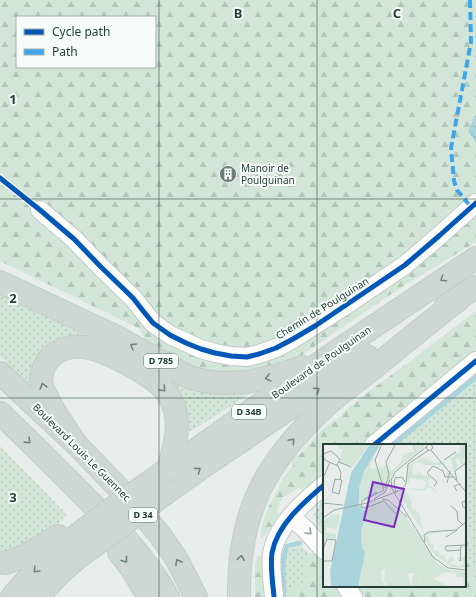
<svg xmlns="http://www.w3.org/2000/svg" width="476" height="597" font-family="'Noto Sans',sans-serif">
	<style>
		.grass { fill: url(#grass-dots) }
		.forest { fill: url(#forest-firs); fill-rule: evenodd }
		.water { fill: url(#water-waves) }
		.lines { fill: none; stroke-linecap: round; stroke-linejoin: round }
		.stream { stroke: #a9d4db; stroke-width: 4.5 }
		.minor-casing { stroke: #c5cac8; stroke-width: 20 }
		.major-casing { stroke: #c3ccc9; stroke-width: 24 }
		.path { stroke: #c3ccca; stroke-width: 2.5; stroke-dasharray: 2 3; stroke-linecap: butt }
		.minor { stroke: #fcfcfc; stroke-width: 18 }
		.major { stroke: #cfd7d5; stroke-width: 22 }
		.major-bridge-casing { stroke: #c3ccc9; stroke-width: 24; stroke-linecap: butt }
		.major-bridge { stroke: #cfd7d5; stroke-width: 22 }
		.quiet { stroke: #3ea4ec; stroke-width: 4; stroke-dasharray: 8 4; stroke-linecap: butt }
		.cycleway-casing { stroke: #f7fbf9; stroke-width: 8 }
		.cycleway { stroke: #0057b8; stroke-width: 5 }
		.oneway { stroke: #718580 }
		.oneway2 { stroke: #909f9b }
		.grid { fill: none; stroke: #24423a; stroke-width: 1; stroke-opacity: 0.55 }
		.labels { text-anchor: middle; stroke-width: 4; stroke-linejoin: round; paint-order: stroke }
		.shield { fill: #f7fbf9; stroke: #637a73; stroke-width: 1 }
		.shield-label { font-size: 9px; font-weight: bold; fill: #24423a }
		.poi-label { font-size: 10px; fill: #24423a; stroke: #f7fbf9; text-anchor: start }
		.street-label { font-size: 10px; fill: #24423a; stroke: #f7fbf9 }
		.inset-river { fill: none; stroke: #a9d4db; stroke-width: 2 }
		.inset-road { fill: none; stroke: #9aa9a4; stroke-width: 1 }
		.view { fill: #7b2cbf; fill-opacity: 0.15; stroke: #7b2cbf; stroke-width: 2 }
		.inset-edge { fill: none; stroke: #24423a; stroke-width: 2 }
		.grid-label { font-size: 13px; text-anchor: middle; font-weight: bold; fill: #24423a; stroke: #f7fbf9; stroke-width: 4; stroke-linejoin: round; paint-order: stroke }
	</style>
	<defs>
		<pattern id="grass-dots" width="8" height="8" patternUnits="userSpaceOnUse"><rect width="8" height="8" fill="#d1e6d8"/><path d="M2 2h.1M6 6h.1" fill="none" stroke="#b3c6ba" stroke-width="1.8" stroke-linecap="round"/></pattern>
		<pattern id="forest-firs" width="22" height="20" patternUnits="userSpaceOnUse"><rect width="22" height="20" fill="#d1e6d8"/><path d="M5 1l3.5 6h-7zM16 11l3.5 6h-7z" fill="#b3c6ba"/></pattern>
		<pattern id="water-waves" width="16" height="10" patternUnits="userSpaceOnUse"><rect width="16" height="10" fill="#a9d4db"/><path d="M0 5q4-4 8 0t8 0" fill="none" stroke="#91b7bd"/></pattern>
	</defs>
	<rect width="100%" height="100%" fill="#e8edeb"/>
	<g class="grass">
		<path d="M0,287l253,100v5l-62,39 -8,1 -1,-20 -109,-73 -41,53 -19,-17 -5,-11 -8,-8z"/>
		<path d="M476,371v226h-193l-4,-38 7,-10 15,-3c11,9 10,10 23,4v36h141v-141h-79z"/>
		<path d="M0,446l67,69 -22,21 -45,21z"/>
		<path d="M324,496v36l-4,-4 -6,-13 8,-17z"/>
	</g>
	<g class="forest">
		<path d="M0,0h476v114l-8,17 8,12v99l-76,46 -98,67 -46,19 -55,-3 -55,-28 -6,-14 -140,-68zM17,17h138v50h-138z"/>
		<path d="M476,311v60l-90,74h-62v51l-17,-6h-4l-5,-2c-6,3 -9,7 -15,9l-6,12 1,5 -3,8 -9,12 -5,4v-6l4,-17 18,-37 10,-12 -1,-5 2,-4 5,-2 24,-26 18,-13 5,-6 26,-21 33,-24z"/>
		<path d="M465,529l7,4 -1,9 -6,6z"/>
		<path d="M310,554h4l10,8v24h141v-25l11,8v28h-195l6,-2 10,-9h7c2,-8 1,-6 0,-13 -1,-7 2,-14 6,-19z"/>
		<path d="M258,556l5,2 5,39h-13v-34z"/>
	</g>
	<path class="water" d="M476,114v29l-8,-12z"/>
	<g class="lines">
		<g class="stream">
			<path d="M393,445l83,-68"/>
			<path d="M284,597c0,-16 -3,-35 3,-51l13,-3"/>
		</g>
		<g class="minor-casing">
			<g id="minor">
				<path d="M40,210l34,29 27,28 32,31 11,14 9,11 17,12 31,14 14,4 16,3 16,1 12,-3 17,-6 17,-9 50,-32 62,-42 34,-29 37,-33"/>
				<path d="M374,445l102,-84"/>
				<path d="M291,517l14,12 19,21"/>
				<path d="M346,586l7,11"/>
				<path d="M274,597c-1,-13 -4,-30 -2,-44 5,-28 31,-50 52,-68"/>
			</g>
		</g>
		<g class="major-casing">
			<g id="major">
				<path d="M0,282l115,54 64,36 13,6 13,3 14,2 28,-1 29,-6 26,-9"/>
				<path d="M445,307l31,-20"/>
				<path d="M0,373l76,71 54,56 30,35 16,23 20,39"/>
				<path d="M0,413c30,29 60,58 89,88 30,29 58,59 79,96"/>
				<path d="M76,444c-9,-13 -34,-50 -35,-64 0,-8 5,-19 11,-24 8,-7 20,-11 31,-9 21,2 63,25 78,39 7,7 11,14 14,24 5,20 -1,39 -7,59"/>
				<path d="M168,469l163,-114 145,-97"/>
				<path d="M166,493l41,-29 160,-108"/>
				<path d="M119,552l12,16 18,29"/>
				<path d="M5,563l18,-6 35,-21"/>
				<path d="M12,597c19,-24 41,-43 65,-62"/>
				<path d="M38,597c16,-19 33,-35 53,-49"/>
				<path d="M239,597c-1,-86 27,-136 89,-193 12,-11 25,-20 38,-30 31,-25 61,-50 92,-74"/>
			</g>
		</g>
		<path class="path" d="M0,178l28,23"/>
		<use href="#minor" class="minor"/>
		<use href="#major" class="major"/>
		<g class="major-bridge-casing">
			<g id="major-bridge">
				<path d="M77,535l37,-28 54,-38"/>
				<path d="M91,548l75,-55"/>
			</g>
		</g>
		<use href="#major-bridge" class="major-bridge"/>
		<path class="quiet" d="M470,0l1,42 -20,106 3,33 3,9 14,17"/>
		<g class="cycleway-casing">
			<g id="cycleway">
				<path d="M0,178l40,32 34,29 27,28 32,31 11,14 9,11 17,12 16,8 15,6 14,4 16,3 16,1 12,-3 17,-6 17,-9 22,-13 90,-61 34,-29 37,-33"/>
				<path d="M374,445l102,-84"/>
				<path d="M274,597c-1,-13 -4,-30 -2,-44 5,-28 31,-50 52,-68"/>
			</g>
		</g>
		<use href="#cycleway" class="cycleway"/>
	</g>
	<defs><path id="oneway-chevron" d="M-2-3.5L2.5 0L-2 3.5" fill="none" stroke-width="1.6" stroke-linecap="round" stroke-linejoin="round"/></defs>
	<g class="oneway">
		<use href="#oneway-chevron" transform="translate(443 279) rotate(146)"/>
		<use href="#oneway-chevron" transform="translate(133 346) rotate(-150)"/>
		<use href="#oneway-chevron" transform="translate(268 378) rotate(165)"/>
		<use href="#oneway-chevron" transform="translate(43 386) rotate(-106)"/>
		<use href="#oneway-chevron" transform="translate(163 389) rotate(47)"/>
		<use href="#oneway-chevron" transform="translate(317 390) rotate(-34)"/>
		<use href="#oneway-chevron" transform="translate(28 441) rotate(44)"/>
		<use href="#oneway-chevron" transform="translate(292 441) rotate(-49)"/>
		<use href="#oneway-chevron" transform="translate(198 470) rotate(-36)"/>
		<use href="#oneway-chevron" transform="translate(241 558) rotate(-83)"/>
		<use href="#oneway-chevron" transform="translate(125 560) rotate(53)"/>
		<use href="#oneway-chevron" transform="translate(178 562) rotate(-119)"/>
		<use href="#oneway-chevron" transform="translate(36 570) rotate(135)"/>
	</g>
	<use class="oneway2" href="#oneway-chevron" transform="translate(309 532) rotate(45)"/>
	<path class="grid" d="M159,0v597M317,0v597M0,199h476M0,398h476"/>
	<defs>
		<g id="building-disc" transform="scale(0.9)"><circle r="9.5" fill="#697e78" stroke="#f7fbf9"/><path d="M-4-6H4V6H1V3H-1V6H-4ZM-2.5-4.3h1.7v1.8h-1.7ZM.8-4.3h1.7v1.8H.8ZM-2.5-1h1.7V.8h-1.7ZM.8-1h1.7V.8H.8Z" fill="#fff"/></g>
	</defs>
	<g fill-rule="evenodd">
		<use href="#building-disc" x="228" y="174"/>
	</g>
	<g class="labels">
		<g class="shield">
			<rect x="144" y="354" width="34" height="14" rx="3"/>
			<rect x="232" y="405" width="34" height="14" rx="3"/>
			<rect x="129" y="508" width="28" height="14" rx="3"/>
		</g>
		<g class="shield-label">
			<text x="161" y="364">D 785</text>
			<text x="249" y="415">D 34B</text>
			<text x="143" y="518">D 34</text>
		</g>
		<g class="poi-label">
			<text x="241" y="172">Manoir de<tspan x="241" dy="12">Poulguinan</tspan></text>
		</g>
		<g class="street-label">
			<text transform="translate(322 308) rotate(-32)" y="4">Chemin de Poulguinan</text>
			<text transform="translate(321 362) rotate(-35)" y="4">Boulevard de Poulguinan</text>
			<text transform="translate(82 452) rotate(45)" y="4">Boulevard Louis Le Guennec</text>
		</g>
	</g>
	<g transform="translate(323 444)">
		<rect width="143" height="143" fill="#e8edeb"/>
		<path d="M15,0h31l-16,23 -13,-5 2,-13 -5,-2zM57,22l8,9 -3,12 -23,13 -1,-20 3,-8 6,-2 8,5zM79,48l5,1 5,7 -1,8 8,5 5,20 -26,-40zM103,129l8,2v4l10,5 1,3h-26l1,-8z" fill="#d1e6d8"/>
		<path d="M89,0h12v3l-30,24 -8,17 -1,-3 -9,5 -6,-9 6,-3 -3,-2 -2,2 -2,-6 -5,-1 12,-21 -6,17 3,3 3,-3 3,4v4l-5,-3 6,7 4,-11 -3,-2 6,-1 3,6 3,-1 8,-8 3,-11 1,5 1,-3 8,-1zM142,0l1,10 -4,7 4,2 -5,2 -2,-7 -4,2 3,5 -4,7 -3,-13h-3l7,-3 -2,-2h4v-3l2,3 2,-2 -2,-5zM99,13l13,6 7,-2 6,8v8l-3,-1 3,-5 -6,-6h-17l-9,-3 -4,4 1,9 5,-1 -1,-5 5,6 4,2v-3l6,4 -4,2 1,5 11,10 -11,-8 -6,4 -16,-3 16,1 2,-2 -4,-4 4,3 2,-3 -3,-3 -15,-2 1,5 -3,-1 1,-16zM57,56h5l21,17 32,47 11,6 17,2v15h-2l-1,-10h-7l1,-4 -14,-1 -7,6 -2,-3 -10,-1 1,4 -2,2 -3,-3 -1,10h-8l3,-14 -19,1 -1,-8 -12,4 -1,9 5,8h-11l-1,-20 -9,-9 -3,-10v-25l4,-12 -7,-5zM118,88l-13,3 2,9h4v6l5,1v4h5l3,7 4,-6 4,4 -5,3 8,3 6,-2 -2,-6 4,-3v12h-14l-18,-13 -9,-15 1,-6z" fill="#d1e6d8"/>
		<path d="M52,0l5,1 -16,26 -3,12 1,17 -3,1 1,7 6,4 -4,11v25l3,10 9,9 1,20h-33l11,-95z" fill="#d1e6d8"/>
		<path d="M9,70l8,1 -3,14 -10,-2 -1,5 10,2v5l-9,-1 -4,10v-26zM71,122l1,8 13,-1 3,14h-23l-4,-6 1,-12z" fill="#d1e6d8"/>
		<path d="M47,0l10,1 -16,26 -5,17v18l7,6 -5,19 1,17 3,5 -7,34h-27l-1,-16 21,-98z" fill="#a9d4db"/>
		<path class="inset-river" d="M41,55l13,-7"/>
		<path class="inset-road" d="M59,0l-7,16 9,30M105,0l-2,4 3,3 4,-3 -2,-4M103,3l-31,25 -4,8 1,9 41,68 15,11 18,2M108,6l35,42M0,10l8,-3 9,8 -3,6M0,12l2,4 13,6 3,7 -1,7M121,16l12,-8M16,18l12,5M0,34l7,-16M12,35l7,1 -3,14 -7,-2zM134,37l-2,-10 11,-8M124,39l3,-12M111,42l3,-4 -10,-9 6,-7 10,5 2,6h10M62,44l4,-13 -3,-13 9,-17M61,46l-22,11 -1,6 4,1 19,-7 11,12M134,47l-3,-5 7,-2M73,49l-2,-9 1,-6 7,-1 3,5M51,55l11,-7 5,-12M59,55l6,1 19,17M143,57l-4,1 1,5 3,1M0,59l20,2M128,62l6,5 1,9 5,5M0,74l11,-8 33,-7 34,-13 5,-6 2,-20 21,-14M105,88l28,-2 10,-8M123,93l11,-7M102,98l-1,-7 4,-3M138,101l-1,16 1,-4M0,106l4,-11 9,1 -4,21h-9M138,106l-14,1 -2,-3 1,-2 20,-1"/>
		<path class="view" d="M50,38l31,7 -10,38 -30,-7z"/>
		<rect width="143" height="143" class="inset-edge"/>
	</g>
	<g class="grid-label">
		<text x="238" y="18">B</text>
		<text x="397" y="18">C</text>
		<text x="13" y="104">1</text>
		<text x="13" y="303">2</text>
		<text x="13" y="502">3</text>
	</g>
	<rect x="16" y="16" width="140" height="52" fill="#f7fbf9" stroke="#a3b1ad"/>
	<rect x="24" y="29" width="20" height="6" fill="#0057b8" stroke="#a3b1ad"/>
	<text x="52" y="36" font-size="12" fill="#24423a">Cycle path</text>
	<rect x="24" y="49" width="20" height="6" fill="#3ea4ec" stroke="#a3b1ad"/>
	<text x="52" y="56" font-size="12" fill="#24423a">Path</text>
</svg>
